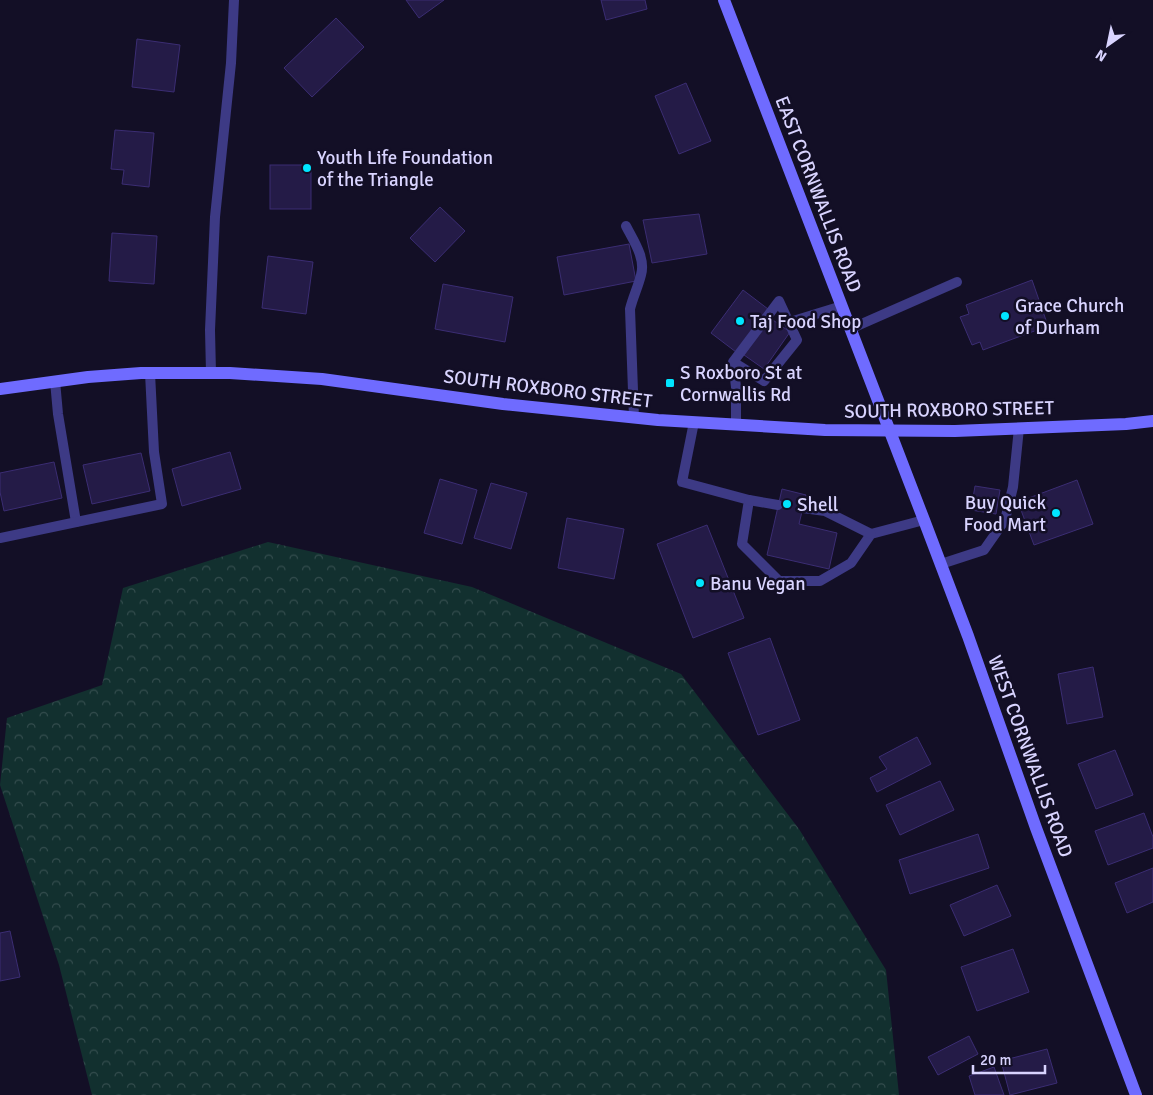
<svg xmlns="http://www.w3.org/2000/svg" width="1153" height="1095" font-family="Signika,sans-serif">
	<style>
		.forest { fill: url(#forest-crowns) }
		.building { fill: #241b47; stroke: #3b2d73 }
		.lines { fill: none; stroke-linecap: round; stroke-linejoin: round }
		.lane { stroke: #3d3a85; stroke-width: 10 }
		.secondary { stroke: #6f6bff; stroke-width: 12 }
		.poi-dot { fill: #00e5ff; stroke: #130f26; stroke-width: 2 }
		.labels { text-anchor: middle; stroke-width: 5; stroke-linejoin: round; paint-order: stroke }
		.poi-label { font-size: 19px; fill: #d9d4ff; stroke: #130f26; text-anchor: start }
		.street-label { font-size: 19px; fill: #d9d4ff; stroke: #130f26 }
	</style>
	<defs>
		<pattern id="forest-crowns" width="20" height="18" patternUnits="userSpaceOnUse" patternTransform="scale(1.25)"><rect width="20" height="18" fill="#12302f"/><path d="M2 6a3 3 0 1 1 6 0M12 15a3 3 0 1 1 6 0" fill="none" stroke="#344d4e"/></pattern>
	</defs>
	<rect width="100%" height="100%" fill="#130f26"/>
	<path class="forest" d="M268,542l204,45 209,87 118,155 87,141 13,125h-807l-33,-130 -59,-180 7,-67 95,-33 21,-97z"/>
	<g class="building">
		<path d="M406,0h38l-25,18z"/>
		<path d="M601,0h44l2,9 -41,11z"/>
		<path d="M336,18l28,29 -52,50 -28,-29z"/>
		<path d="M137,39l43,6 -6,47 -42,-5z"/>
		<path d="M686,83l25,58 -32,13 -24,-58z"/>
		<path d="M115,130l39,3 -5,54 -27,-3 2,-14 -13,-1z"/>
		<rect x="270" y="165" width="41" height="44"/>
		<path d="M440,207l25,24 -30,31 -25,-24z"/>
		<path d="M699,214l8,40 -55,9 -9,-43z"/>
		<path d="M112,233l45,3 -3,48 -45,-3z"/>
		<path d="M629,244l7,37 -72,14 -7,-38z"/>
		<path d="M268,256l45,6 -7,52 -44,-6z"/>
		<path d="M1032,280l16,46 -65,24 -3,-8 -8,3 -12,-28 9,-3 -3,-9z"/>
		<path d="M443,284l70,13 -8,45 -70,-13z"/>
		<path d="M743,290l25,19 -32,43 -25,-19z"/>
		<path d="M770,318l20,14 -26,37 -20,-14z"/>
		<path d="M230,452l11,37 -59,17 -10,-37z"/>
		<path d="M141,453l9,38 -58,13 -9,-39z"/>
		<path d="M54,462l8,36 -58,13 -4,-19v-19z"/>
		<path d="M440,479l37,11 -15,54 -38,-11z"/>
		<path d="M1077,480l16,44 -59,21 -16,-43z"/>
		<path d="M491,483l36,10 -16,56 -37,-11z"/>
		<path d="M975,486l25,4 -4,24 -25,-4z"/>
		<path d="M782,489l24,6 -7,29 38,9 -8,36 -62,-14z"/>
		<path d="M567,518l57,11 -10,50 -56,-11z"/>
		<path d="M707,525l37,93 -51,20 -36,-94z"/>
		<path d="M770,638l30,82 -42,15 -30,-82z"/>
		<path d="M1093,667l10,50 -36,7 -9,-50z"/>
		<path d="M917,737l14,27 -54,28 -7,-14 17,-9 -8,-12z"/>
		<path d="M1115,750l18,45 -37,14 -18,-45z"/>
		<path d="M940,781l14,29 -54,25 -14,-30z"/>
		<path d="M1144,813l9,24v11l-45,17 -13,-34z"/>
		<path d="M978,834l11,34 -79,26 -11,-34z"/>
		<path d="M1153,868v34l-26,11 -12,-30z"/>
		<path d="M997,885l14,31 -47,20 -14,-31z"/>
		<path d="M10,931l10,46 -20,4v-48z"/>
		<path d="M1013,949l16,43 -52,19 -16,-44z"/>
		<path d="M969,1036l9,18 -40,21 -10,-18z"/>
		<path d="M1047,1049l10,34 -47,12 -9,-34z"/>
		<path d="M994,1067l10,28h-29l-6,-19z"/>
	</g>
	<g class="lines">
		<g class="lane">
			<path d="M626,226c7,14 20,32 15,49 -3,12 -8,22 -11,34l4,109"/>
			<path d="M790,322l52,-16"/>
			<path d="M850,329l107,-47"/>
			<path d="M733,362l31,19 33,-41 -18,-39 -46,61 3,25v38"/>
			<path d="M211,373l-1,-43 5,-113 16,-154 3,-63"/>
			<path d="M55,381l3,33 18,108"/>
			<path d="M694,422l-12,60 67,18 -7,44 37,37h41l31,-18 20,-29 53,-14"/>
			<path d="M749,500l29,5"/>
			<path d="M803,508l22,3 46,23"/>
			<path d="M0,538l162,-34 -8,-52 -4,-79"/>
			<path d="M941,564l43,-14 21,-30 8,-33 6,-59"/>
		</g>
		<g class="secondary">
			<path d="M724,0l200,520 44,116 68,192 100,267"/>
			<path d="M0,389l88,-12 53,-4h89l92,6 181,25 155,16 167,10 130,1 171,-7 27,-3"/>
		</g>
	</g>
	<g class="poi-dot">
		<circle cx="307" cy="168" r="5"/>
		<circle cx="1005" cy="316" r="5"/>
		<circle cx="740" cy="321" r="5"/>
		<rect x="665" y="378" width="10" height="10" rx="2.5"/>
		<circle cx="787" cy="504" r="5"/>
		<circle cx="1056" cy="513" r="5"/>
		<circle cx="700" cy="583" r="5"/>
	</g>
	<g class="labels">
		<g class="poi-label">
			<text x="317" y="164">Youth Life Foundation<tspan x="317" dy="22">of the Triangle</tspan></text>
			<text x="1015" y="312">Grace Church<tspan x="1015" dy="22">of Durham</tspan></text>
			<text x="750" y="328">Taj Food Shop</text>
			<text x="680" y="379">S Roxboro St at<tspan x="680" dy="22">Cornwallis Rd</tspan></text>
			<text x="1046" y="509" text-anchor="end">Buy Quick<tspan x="1046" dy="22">Food Mart</tspan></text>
			<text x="797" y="511">Shell</text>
			<text x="710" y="590">Banu Vegan</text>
		</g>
		<g class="street-label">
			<text transform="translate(819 194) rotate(69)" y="7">EAST CORNWALLIS ROAD</text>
			<text transform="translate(548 388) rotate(7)" y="7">SOUTH ROXBORO STREET</text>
			<text transform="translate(949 409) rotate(-1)" y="7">SOUTH ROXBORO STREET</text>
			<text transform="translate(1031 756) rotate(70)" y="7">WEST CORNWALLIS ROAD</text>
		</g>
	</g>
	<g transform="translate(1108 45) rotate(213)" stroke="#130f26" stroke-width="4" paint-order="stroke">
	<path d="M0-4L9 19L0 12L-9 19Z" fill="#d9d4ff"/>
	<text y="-8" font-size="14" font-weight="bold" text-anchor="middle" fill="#d9d4ff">N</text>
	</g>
	<path d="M973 1065v8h72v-8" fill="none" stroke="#d9d4ff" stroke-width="2.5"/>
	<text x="980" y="1065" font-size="15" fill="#d9d4ff" stroke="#130f26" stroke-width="4" paint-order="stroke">20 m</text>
</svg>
